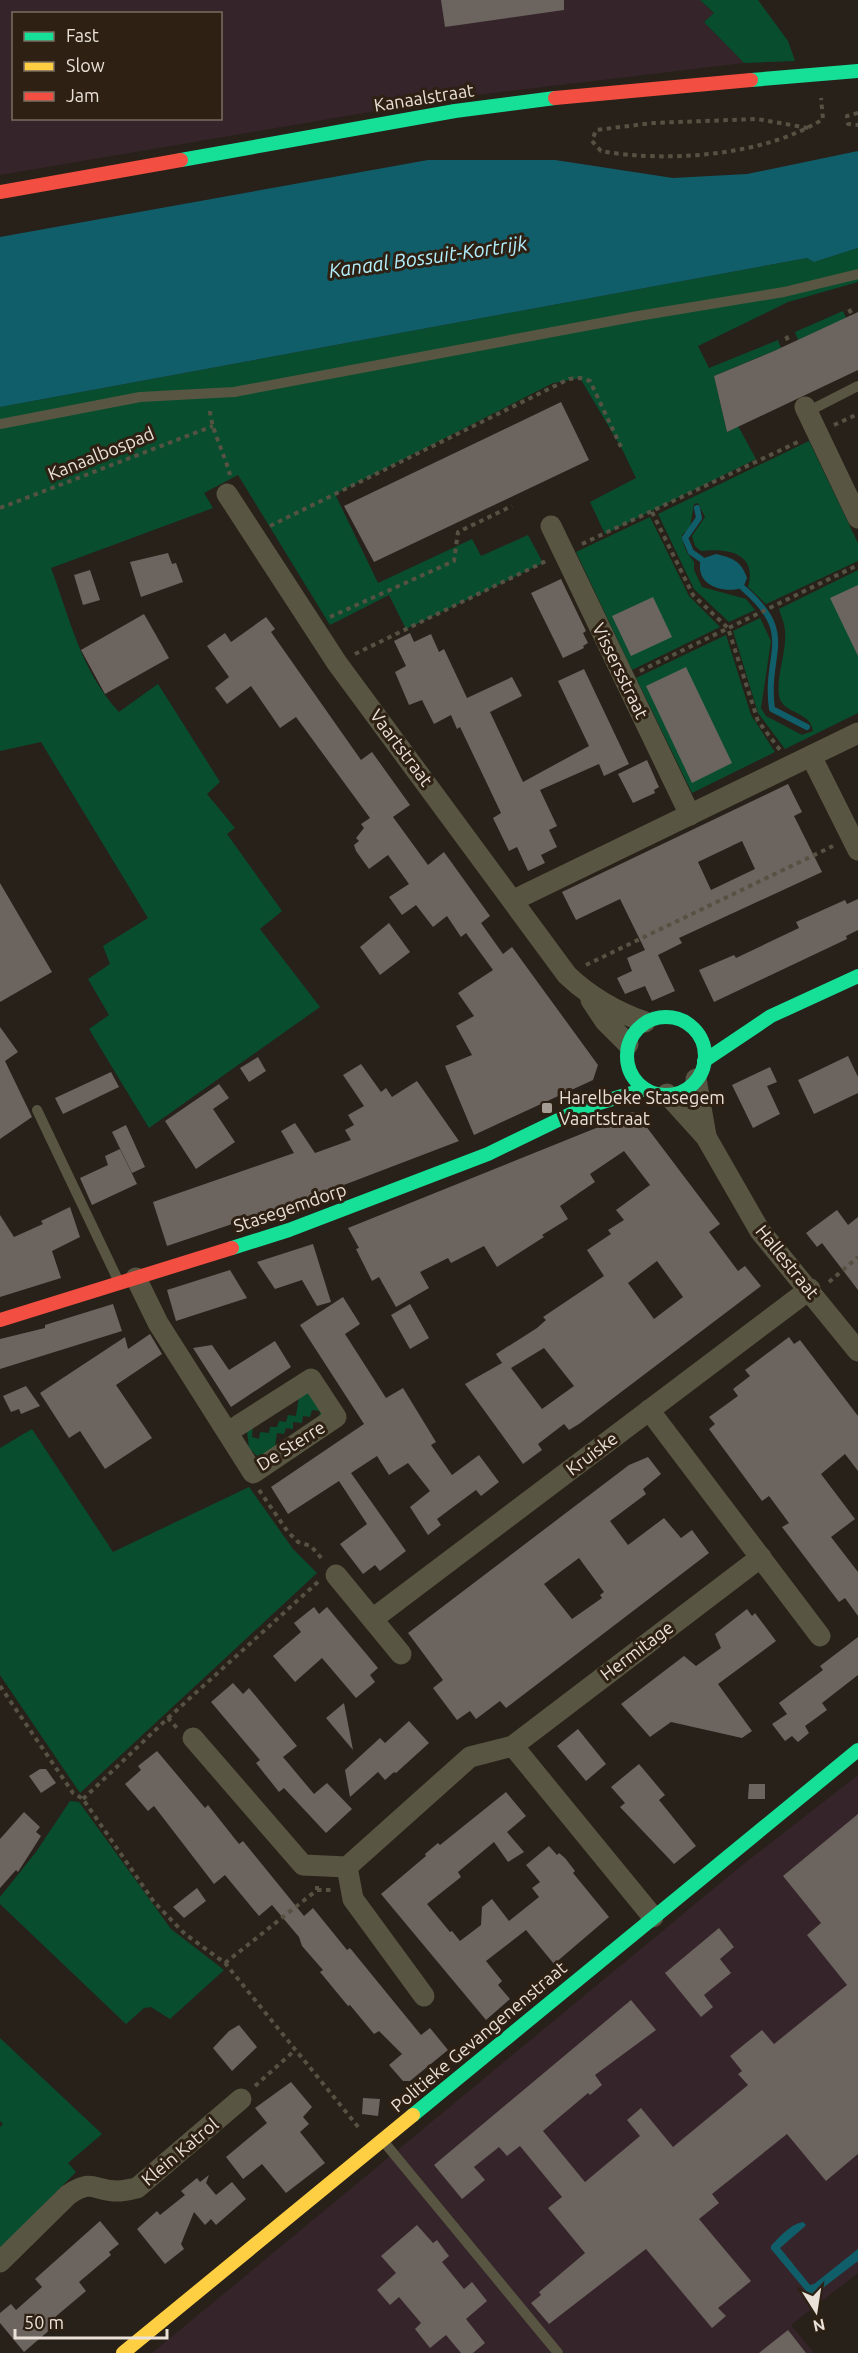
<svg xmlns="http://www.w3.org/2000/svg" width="858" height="2353" font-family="Ubuntu,sans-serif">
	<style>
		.industrial { fill: #35242a; fill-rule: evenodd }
		.green { fill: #084e2e }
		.water { fill: #115e6b }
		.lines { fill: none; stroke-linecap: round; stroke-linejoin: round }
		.stream { stroke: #115e6b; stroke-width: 6 }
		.building { fill: #6c645f; fill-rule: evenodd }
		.path { stroke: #555243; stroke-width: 4; stroke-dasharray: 4.5 4.5; stroke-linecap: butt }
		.lane { stroke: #585642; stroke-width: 10 }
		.street { stroke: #585642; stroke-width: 21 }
		.fast { stroke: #16e098; stroke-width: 14 }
		.slow { stroke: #ffcf43; stroke-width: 14 }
		.jam { stroke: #f24e42; stroke-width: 14 }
		.poi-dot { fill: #a69e95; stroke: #2e2113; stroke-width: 2 }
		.labels { text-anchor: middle; stroke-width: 6; stroke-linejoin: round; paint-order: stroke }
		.street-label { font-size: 18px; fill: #eae1d8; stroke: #2e2113 }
		.poi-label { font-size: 18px; fill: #eae1d8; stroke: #2e2113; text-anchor: start }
		.water-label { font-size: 20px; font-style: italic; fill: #b2eefc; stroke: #2e2113 }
	</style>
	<rect width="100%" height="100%" fill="#282119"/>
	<g class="industrial">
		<path d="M0,0h700l14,14 -10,8 40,41 -292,35 -452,77zM14,14h206v104h-206z"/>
		<path d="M858,1775v498l-67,52 23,28h-662l589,-487z"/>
	</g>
	<g class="green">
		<path d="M700,0h58l30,41 7,20 -51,2 -40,-41 10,-9z"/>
		<path d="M858,248v34l-70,20 -90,44 11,22 69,-28 3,8 -67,28 13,56 11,-6 18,33 -151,75 -15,-32 46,-24 -14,-29 -42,-71 -27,5 -218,111 43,89 94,-44 9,17 47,-21 15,28 -137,66 -17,-34 -59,30 -92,-150 -34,18 9,15 -162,60c19,51 30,103 68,144l39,-28 62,98 -13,12 28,34 -8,6 55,77 -22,18 60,78 -171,121 -60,-99 20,-14 -21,-36 22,-15 -7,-18 45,-28 -107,-176 -41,9v-344l807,-149 7,4z"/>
		<path d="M843,311l3,7 -48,22 -3,-8z"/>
		<path d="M809,441l49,102v18l-92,43 -18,-17c10,-35 -22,-39 -47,-36l-6,-5 -3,-10 13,-19 -7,-14 -4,1 -4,23 -8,8c1,12 5,18 12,27v8l8,17 44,12 9,11 -26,12 -35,-33 -36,-75z"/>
		<path d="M650,517l39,79 31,31 -88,43 -56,-118z"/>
		<path d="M858,570v143l-73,36 -27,-36 -25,-82 27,-13 11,23 -10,67 5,8 36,19 11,-4c-3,-21 -30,-16 -34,-35 -3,-20 8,-44 6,-65 0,-7 -4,-15 -6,-22z"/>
		<path d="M726,635l25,80 24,37 -83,41 -56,-115z"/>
		<path d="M306,1392l23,18 -11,14 2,-13 -8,-1 -2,7 -7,-1 -1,7 -9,-1v7l-7,-1 -2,6 -7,-1 -3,20 -16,4 -9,-9 -2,-17 6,-6 -1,12 7,2 1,-7 9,1 1,-6h7l2,-6 7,1 2,-7 8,1 3,-20z"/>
		<path d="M32,1429l81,123 136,-65 44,62 24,24 -237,220 -80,-118v-227z"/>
		<path d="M70,1801l9,1 92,127 53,41 -54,49 -19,-12 -7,1 -18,16 -126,-120v-7l36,-45z"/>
		<path d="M0,2038l102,96 -34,29 8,9 -76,77v-122l3,-3 -3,-3z"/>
	</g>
	<g class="water">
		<path d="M858,151v97l-44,14 -7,-4 -807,149v-170l428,-77h127l118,18 74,-4z"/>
		<path d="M716,554c17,4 25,7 31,24l-4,10c-21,6 -49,-3 -42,-29z"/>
		<path d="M803,2222l3,3 -3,3 -23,20 30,37 4,-1 44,-35v12l-47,36 -40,-48v-3c8,-9 20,-22 32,-24z"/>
	</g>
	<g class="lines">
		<g class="stream">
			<path d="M697,508l2,10 -14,20 6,14 10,7"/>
			<path d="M743,588c55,47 21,64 29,121l35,18"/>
		</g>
	</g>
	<g class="building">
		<path d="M441,0h123v10l-119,17z"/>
		<path d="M858,312v58l-131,62 -13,-56 60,-25z"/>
		<path d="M561,402l28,58 -215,102 -30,-56z"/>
		<path d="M168,553l4,11 4,-1 7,19 -42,15 -11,-35z"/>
		<path d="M90,570l10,30 -17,5 -9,-30z"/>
		<path d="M561,579l25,52 -3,2 5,10 -5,3 1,2 -21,10 -32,-65z"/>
		<path d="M858,585v71l-28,-58z"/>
		<path d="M653,597l19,40 -41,19 -19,-40z"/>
		<path d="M144,614l25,44 -64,36 -24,-44z"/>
		<path d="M266,617l9,12 -4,3 90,128 11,-8 38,53 -17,12 35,48 16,-13 46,64 -9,7 22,31 9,-7 86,118 -5,15 -119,55 -29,-69 27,-11 -16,-29 18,-10 -16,-23 35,-23 -27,-37 -5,4 -14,-21 -14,11 -17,-22 -14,10 -13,-18 20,-13 -21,-29 -19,14 -13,-18 -2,-6 5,-4 -3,-3 8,-10 -3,-4 9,-6 -74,-101 -16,11 -29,-42 -24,18 -12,-16 14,-11 -22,-31 18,-13 6,9z"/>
		<path d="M410,633l4,9 17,-8 8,18 5,-3 23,49 45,-21 10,19 -32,16 33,70 66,-36 -31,-65 26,-12 45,95 -25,12 -5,-12 -59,26 17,36 -8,4 8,17 -16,8 4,8 -17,8 -11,-24 -8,4 -16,-33 8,-5 -41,-86 -3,2 -6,-14 -17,9 -12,-24 -13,5 -14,-33 11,-6 -12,-25z"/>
		<path d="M686,667l46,96 -40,20 -46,-97z"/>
		<path d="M647,760l12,27 -5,3 1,3 -22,10 -15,-29z"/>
		<path d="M788,784l14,28 -8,4 28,56 -143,66 3,5 -24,12 17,36 -23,10 -7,-15 -20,8 -8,-16 15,-7 -5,-13 18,-8 -25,-51 -44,21 -14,-28zM742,841l13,28 -44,21 -13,-28z"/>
		<path d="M0,883l52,89 -52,30z"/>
		<path d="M858,899v31l-12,6 1,3 -133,63 -15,-32 35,-15 2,3 63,-30 -3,-6 49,-22 2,4z"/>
		<path d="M389,923l21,29 -30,23 -20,-28z"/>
		<path d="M0,1027l18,25 -13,9 27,56 -32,22z"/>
		<path d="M848,1056l10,21v16l-44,21 -16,-34z"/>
		<path d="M258,1057l8,14 -17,11 -9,-14z"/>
		<path d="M361,1064l20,28 5,-4 6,9 25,-16 42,60 -144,55 -148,50 -14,-44 141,-49 -13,-22 14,-8 20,30 36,-13 -6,-10 9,-5 -6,-10 16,-9 -21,-31z"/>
		<path d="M770,1067l7,15 -10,4 13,28 -27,14 -21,-43z"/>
		<path d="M111,1072l8,15 -56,27 -8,-16z"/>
		<path d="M219,1084l10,14 -16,11 22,33 -39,27 -31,-48z"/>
		<path d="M630,1112l6,1 84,111 -11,8 29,39 7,-5 16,20 -182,138 -10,6 -5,-6 -26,20 4,6 -19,14 -58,-80 37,-21 -6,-9 41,-26 9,-8 -3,-3 61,-41 -17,-26 24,-16 -3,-4 16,-10 -8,-10 34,-25 -26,-34 -34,23 5,8 -35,24 8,13 -26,16 2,2 -47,30 -13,-21 -33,17 -3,-5 -28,14 9,16 -33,19 -17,-30 -7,4 -16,-32 3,-1 -11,-20 258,-104 3,4zM657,1261l26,36 -29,22 -26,-36zM544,1348l30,38 -32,23 -31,-41z"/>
		<path d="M126,1125l19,42 -13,6 -20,-41z"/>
		<path d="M120,1149l17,35 -45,21 -12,-27 28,-13 -3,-9z"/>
		<path d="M70,1207l10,30 -28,14 9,27 -61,19v-82l14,22 29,-13 -2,-3z"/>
		<path d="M837,1210l11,15 10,-8v73l-36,-47 -5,4 -11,-14z"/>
		<path d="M313,1244l18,58 -14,4 -15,-26 -27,9 -18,-27z"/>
		<path d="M230,1270l17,28 -71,23 -9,-31z"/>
		<path d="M343,1297l17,27 -15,10 41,64 17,-10 33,54 -5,3 21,30 27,-20 20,27 -18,14 -5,-6 -27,20 -12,9 4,6 -13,10 -18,-28 20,-16 -22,-28 -19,12 -12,-19 -26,17 55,78 -26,20 -5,-6 -12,9 -23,-30 27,-20 -28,-43 -51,33 -17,-27 93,-63 -64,-99z"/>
		<path d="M113,1304l9,27 -122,38v-30l45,-11v-3z"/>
		<path d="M410,1304l19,34 -19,11 -19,-34z"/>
		<path d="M150,1334l12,20 -46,31 36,53 -47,31 -25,-38 -11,7 -29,-45 85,-56 3,12z"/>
		<path d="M789,1337l5,7 6,-4 58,76v55l-13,-17 -24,20 34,45 -24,18 27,35v44l-13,-18 -6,4 -57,-75 7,-4 -20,-27 -7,5 -53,-72 6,-5 -6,-7 29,-21 -5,-7 17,-13 -5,-6z"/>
		<path d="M275,1341l16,26 -60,40 -38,-59 19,-3 17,25z"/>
		<path d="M26,1386l14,20 -19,8 -2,-5 -8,3 -8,-16z"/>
		<path d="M648,1457l13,17 -18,15 3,5 -36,27 18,24 36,-27 17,20 11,-8 17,23 -203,155 -6,-7 -24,18 -6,-8 -13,9 -24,-32 10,-8 -35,-47 221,-168zM579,1558l25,34 -4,3 2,3 -30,21 -28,-35z"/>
		<path d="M314,1607l5,7 8,-7 51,61 -8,7 5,7 -19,16 -34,-40 -27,24 -22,-26 28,-24 -7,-9z"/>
		<path d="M747,1609l5,7 3,-3 21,28 -58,43 34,47 -10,7 -71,-16 -21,15 -29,-33 63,-48 12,10 25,-18 -6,-14z"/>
		<path d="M858,1637v38l-36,28 5,7 -22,16 4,7 -11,9 -6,-6 -7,5 -13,-17 15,-10 -8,-11 44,-33 -3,-4z"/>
		<path d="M233,1683l10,11 6,-6 48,58 -14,11 31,37 13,-11 25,26 -26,24 -42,-45 -5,4 -23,-29 4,-3 -49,-58z"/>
		<path d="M344,1703l9,47 -27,-32z"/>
		<path d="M409,1721l20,22 -33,30 -2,-1 -9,8 -7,-8 -28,25 -5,-27 35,-32 5,5z"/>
		<path d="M578,1729l28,35 -20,17 -29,-35z"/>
		<path d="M157,1751l48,57 3,-3 31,39 4,-3 61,75 9,-8 34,42 3,-2 71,87 9,-7 18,22 -38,31h-7l-14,-16 13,-11 -23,-23 -5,3 -24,-29 -2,1 -28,-34 3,-2 -21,-24 -3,-9 -27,-32 -13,11 -34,-41 -11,9 -60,-78 -6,5 -23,-27 16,-14 -3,-4z"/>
		<path d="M639,1764l26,31 -6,5 37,46 -22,18 -54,-57 5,-4 -14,-16z"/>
		<path d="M40,1769h6l10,14 -15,10 -12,-17z"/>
		<path d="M749,1784h16v15h-17z"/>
		<path d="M506,1792l20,24 -19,16 17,20 -16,10 -14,-20 -36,30 3,5 -34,27 23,28 2,-1 8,10 21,-16 1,-18 10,-8 17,22 30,-24 -7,-9 8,-6 -14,-17 23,-19 8,9 2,-2 6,5 10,13 -2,2 36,44 -55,47 -28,-34 -40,31 16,20 -4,4 12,14 -24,21 -105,-126 45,-38 -1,-2 13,-11 2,2z"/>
		<path d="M24,1812l16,15 -4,5 5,4 -23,36 -2,-2 -16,18v-49z"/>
		<path d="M858,1814v340l-32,27 -39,-47 -75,60 7,9 -20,16 52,62 -33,27 8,8 -14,12 -66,-79 -97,75 -18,-21 10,-8 -2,-3 46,-39 -37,-45 14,-11 -42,-51 -13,10 -8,-9 -25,20 11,13 -23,19 -28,-34 197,-165 25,30 -61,45 7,10 -12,10 -2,-2 -45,38 42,51 55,-46 -13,-16 14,-12 32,39 75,-62 -10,-11 4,-3 -12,-15 32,-26 12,14 73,-59 -40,-50 14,-12 -38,-47z"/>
		<path d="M197,1888l9,13 -22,17 -11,-11z"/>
		<path d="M719,1928l15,19 -14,12 11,14 -27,22 9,12 -12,10 -36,-44z"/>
		<path d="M239,2025l18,22 -25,24 -19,-23 16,-17z"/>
		<path d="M291,2082l21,25 -9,10 6,7 -9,8 25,31 -39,30 -24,-29 -19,15 -17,-22 41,-34 -12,-15z"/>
		<path d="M363,2098l17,1 -2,17 -16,-2z"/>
		<path d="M209,2175l-3,8 10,12 16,-13 14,17 -30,26 -5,-6 -6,6 -11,-13 -13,32 3,5 -19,15 -28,-35 20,-18 3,4 25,-20 -4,-4 16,-13 3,4z"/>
		<path d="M100,2221l19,23 -10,8 2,3 -32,27 7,9 -38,32 4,5 -28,24 -24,-29v-10l11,-9 5,6 26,-23 -7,-8z"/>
		<path d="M417,2225l16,18 4,-3 12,16 -7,6 22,27 8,-7 15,19 -21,18 19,24 -12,10h-12l-15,-18 -16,13 -15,-19 6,-6 -22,-26 -9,8 -13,-15 19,-17 -15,-17z"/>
		<path d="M788,2330l18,23h-47z"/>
	</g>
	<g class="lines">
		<g class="path">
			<path d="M858,113l-11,3 1,8 10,1"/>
			<path d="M808,128l-51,-9 -104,4 -57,7 -4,11 9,10c66,12 164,5 222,-32l-2,-21"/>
			<path d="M849,309l3,6"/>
			<path d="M786,336l4,8"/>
			<path d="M210,411c1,18 15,44 20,64"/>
			<path d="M834,425l24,-11"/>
			<path d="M0,508l213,-82"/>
			<path d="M652,512l41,83 35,33 30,93 22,29"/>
			<path d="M270,526l299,-147 11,-1 10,3 32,68"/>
			<path d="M582,544l218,-103"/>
			<path d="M330,617l124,-56 4,-29 54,-26"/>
			<path d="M355,654l193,-94"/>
			<path d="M640,671l218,-106"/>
			<path d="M586,965l247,-119"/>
			<path d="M829,1282l29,-25"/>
			<path d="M259,1490l29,42 10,10 13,4 12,14"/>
			<path d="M0,1686l73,107 10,6 71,103 31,32 40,29 134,165"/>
			<path d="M168,1718l151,-137"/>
			<path d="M83,1799l85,-81 9,10"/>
			<path d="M317,1890h14"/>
			<path d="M225,1963l92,-73v-4"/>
			<path d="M255,2086l40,-36"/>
		</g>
		<g class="lane">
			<path d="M807,412l51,-26"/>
			<path d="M0,424l140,-27 94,-5 404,-76 146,-24 74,-18"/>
			<path d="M37,1110l81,170"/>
			<path d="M384,2142l174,211"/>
		</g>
		<g class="street">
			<path d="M805,407l53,111"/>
			<path d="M227,494l110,169 230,312c23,22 47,36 78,47"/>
			<path d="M551,526l139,289"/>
			<path d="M811,756l47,94"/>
			<path d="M514,900l344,-167"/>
			<path d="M591,1000l14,21 23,23"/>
			<path d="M696,1079l10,57"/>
			<path d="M667,1094l39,43 54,94 98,120"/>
			<path d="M136,1278l22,45 95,150 83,-56 -25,-38 -83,53"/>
			<path d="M649,1410l171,226"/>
			<path d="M336,1575l65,79"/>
			<path d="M374,1618l436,-329"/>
			<path d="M193,1738l110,127 44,2 123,-110 43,-11 248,-189"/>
			<path d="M513,1746l140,171"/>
			<path d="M347,1867l6,32 71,97"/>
			<path d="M0,2262l68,-67c25,-17 25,-4 50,-4 6,0 13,-2 19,-3l104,-89"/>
		</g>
		<g class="fast">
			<path d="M751,80l107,-9"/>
			<path d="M181,160l274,-49 100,-13"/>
			<circle cx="666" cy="1056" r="39"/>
			<path d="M704,1061l67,-45 87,-40"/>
			<path d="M232,1248l57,-18 199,-76 95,-46 62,-19"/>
			<path d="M413,2115l445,-365"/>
		</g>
		<path class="slow" d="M123,2353l290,-238"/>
		<g class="jam">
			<path d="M555,98l196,-18"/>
			<path d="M0,192l181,-32"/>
			<path d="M0,1320l232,-72"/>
		</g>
	</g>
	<rect class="poi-dot" x="541" y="1102" width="12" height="12" rx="3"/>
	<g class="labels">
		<g class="street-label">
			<text transform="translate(424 98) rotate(-9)" y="6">Kanaalstraat</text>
			<text transform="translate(101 454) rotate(-22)" y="6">Kanaalbospad</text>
			<text transform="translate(620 671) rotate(64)" y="6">Vissersstraat</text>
			<text transform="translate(401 748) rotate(53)" y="6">Vaartstraat</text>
			<text transform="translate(290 1208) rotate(-19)" y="6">Stasegemdorp</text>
			<text transform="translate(787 1262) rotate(51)" y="6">Hallestraat</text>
			<text transform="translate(291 1446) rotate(-32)" y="6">De Sterre</text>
			<text transform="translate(592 1454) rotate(-37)" y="6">Kruiske</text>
			<text transform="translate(637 1651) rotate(-37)" y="6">Hermitage</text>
			<text transform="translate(479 2037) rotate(-40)" y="6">Politieke Gevangenenstraat</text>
			<text transform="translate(180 2152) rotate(-40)" y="6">Klein Katrol</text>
		</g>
		<g class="poi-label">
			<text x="559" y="1104">Harelbeke Stasegem<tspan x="559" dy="21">Vaartstraat</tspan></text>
		</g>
		<g class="water-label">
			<text transform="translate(428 257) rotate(-8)" y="7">Kanaal Bossuit-Kortrijk</text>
		</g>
	</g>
	<rect x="12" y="12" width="210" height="108" fill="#2e2113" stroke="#796e62" stroke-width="1.5"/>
	<rect x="24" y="32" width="30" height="9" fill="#16e098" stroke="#796e62" stroke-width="1.5"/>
	<text x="66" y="42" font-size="18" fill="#eae1d8">Fast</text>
	<rect x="24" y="62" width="30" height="9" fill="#ffcf43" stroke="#796e62" stroke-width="1.5"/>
	<text x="66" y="72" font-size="18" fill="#eae1d8">Slow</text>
	<rect x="24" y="92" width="30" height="9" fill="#f24e42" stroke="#796e62" stroke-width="1.5"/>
	<text x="66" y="102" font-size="18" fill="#eae1d8">Jam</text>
	<g transform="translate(816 2311) rotate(168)" stroke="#2e2113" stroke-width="4.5" paint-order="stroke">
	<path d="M0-4.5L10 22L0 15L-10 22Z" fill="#eae1d8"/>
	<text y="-9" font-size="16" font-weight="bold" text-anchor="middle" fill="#eae1d8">N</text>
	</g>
	<path d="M15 2329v9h152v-9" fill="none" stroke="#eae1d8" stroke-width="3"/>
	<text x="24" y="2329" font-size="18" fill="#eae1d8" stroke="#2e2113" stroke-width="4.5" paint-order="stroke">50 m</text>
</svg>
